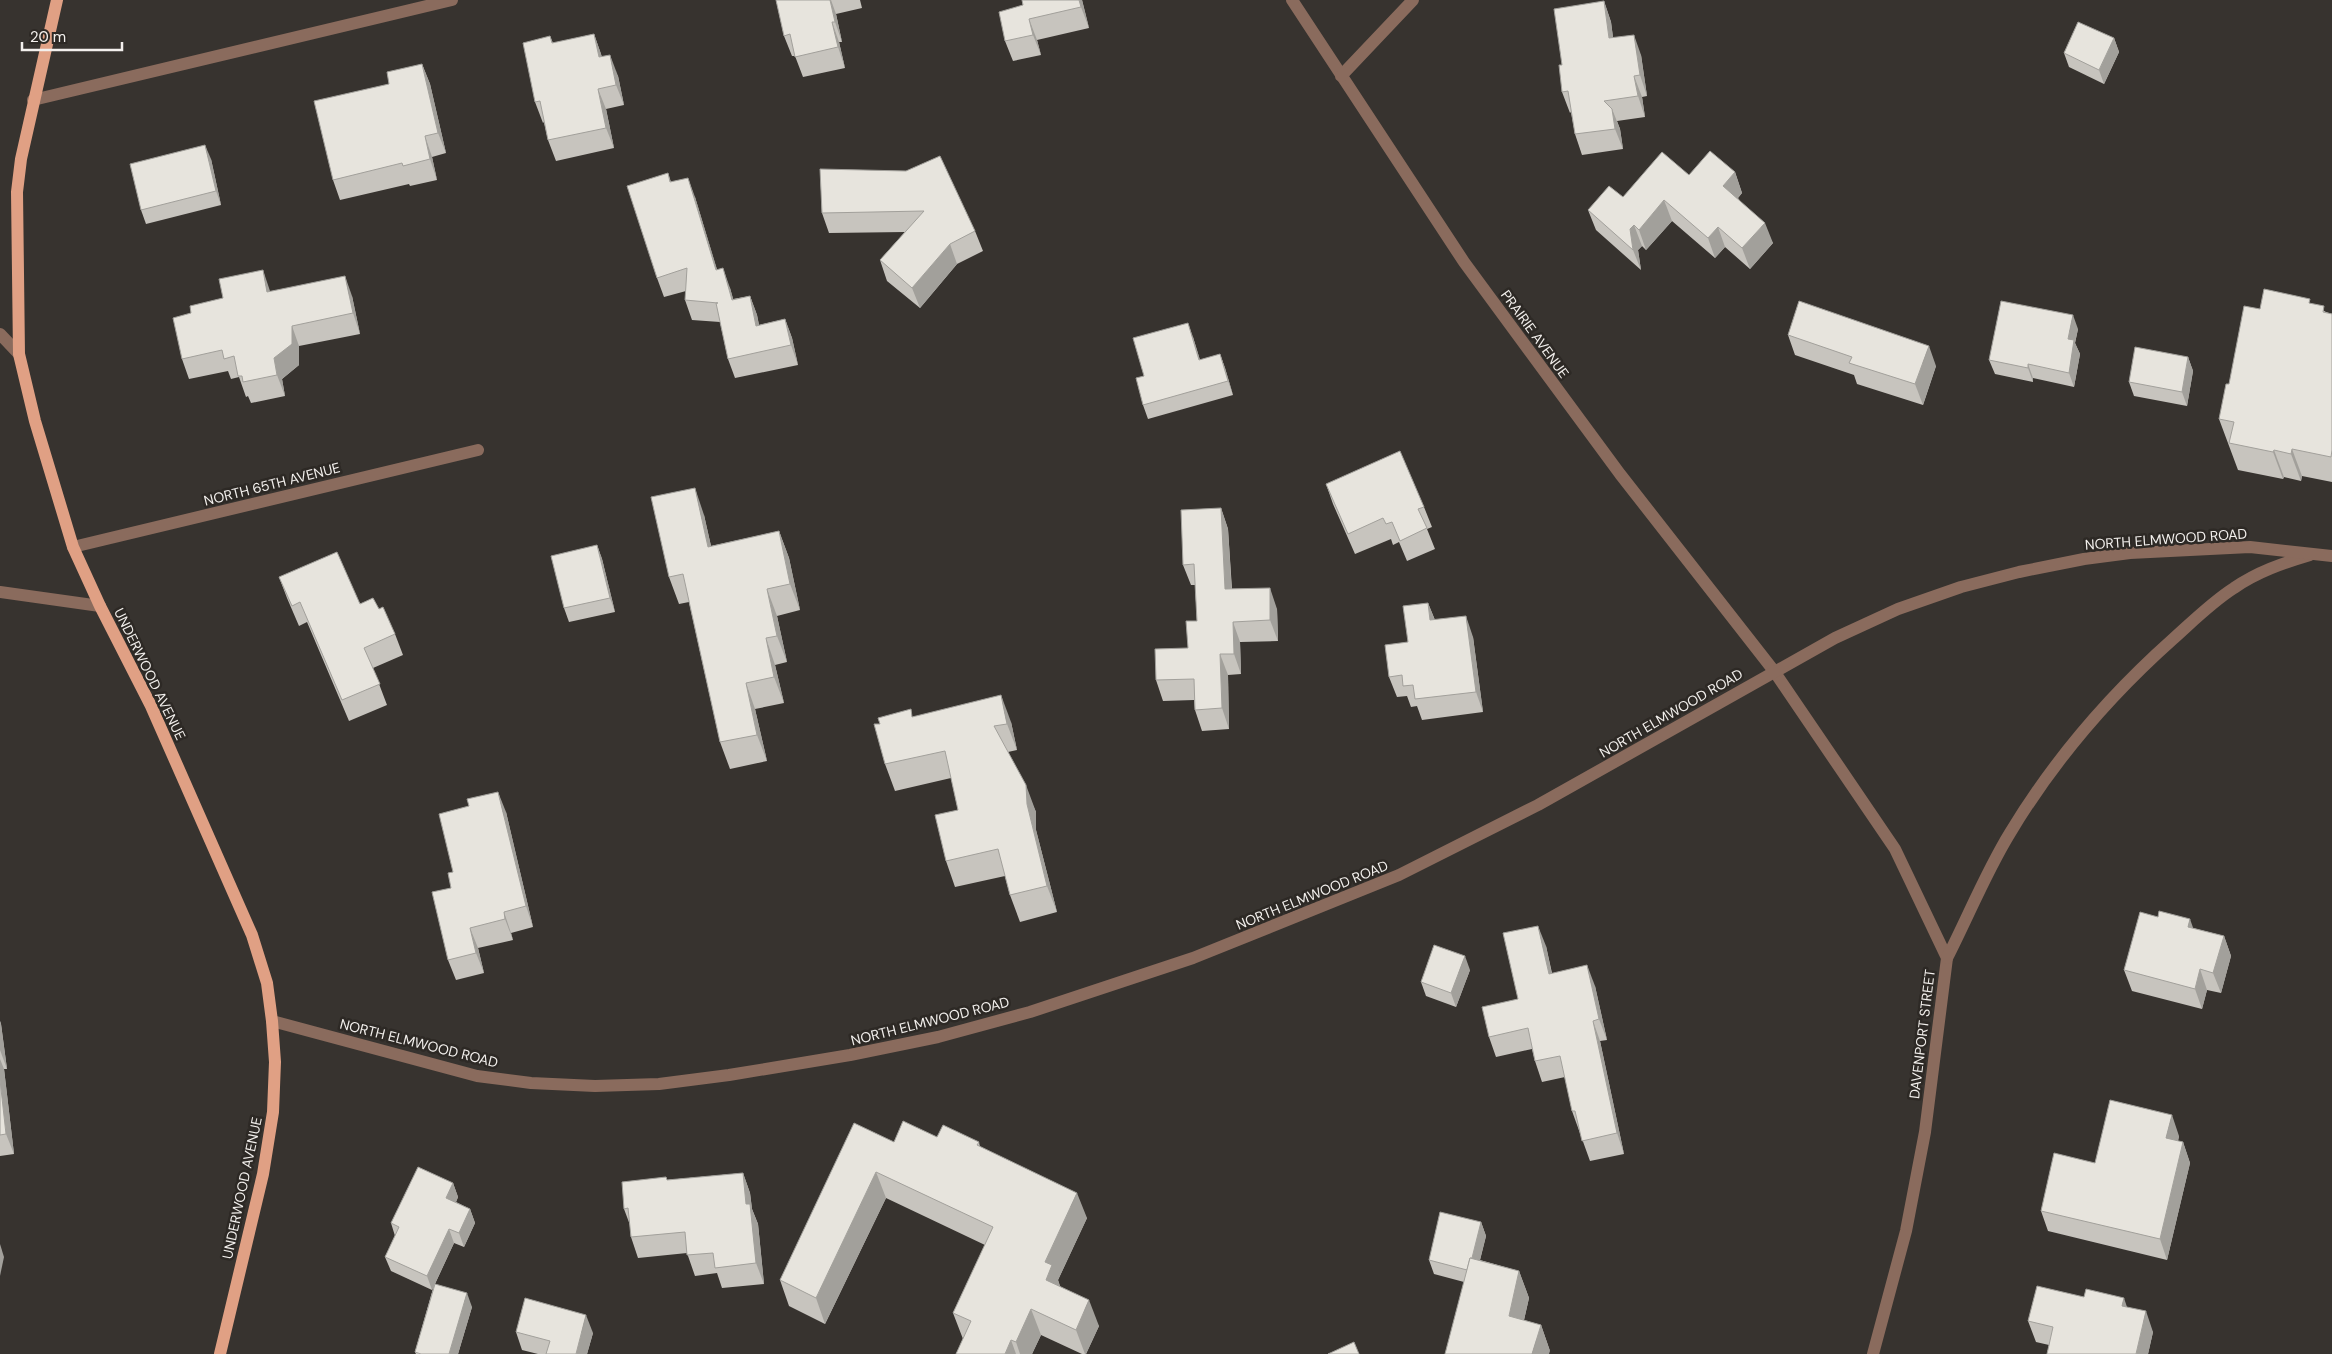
<svg xmlns="http://www.w3.org/2000/svg" width="2332" height="1354" font-family="'DM Sans',sans-serif">
	<style>
		.lines { fill: none; stroke-linecap: round; stroke-linejoin: round }
		.minor { stroke: #8a6b5d; stroke-width: 12 }
		.major { stroke: #e0a084; stroke-width: 12 }
		.wall { fill: #c7c4be }
		.shaded-wall { fill: #a2a09b }
		.building { fill: #e7e4dd; stroke: #a2a09b }
		.labels { text-anchor: middle; stroke-width: 5; stroke-linejoin: round; paint-order: stroke }
		.street-label { font-size: 14px; fill: #f3f0ed; stroke: #2d2925 }
	</style>
	<rect width="100%" height="100%" fill="#37332f"/>
	<g class="lines">
		<g class="minor">
			<path d="M1292,0l172,262 156,212 154,197 121,178 52,109 -22,174 -19,99 -33,123"/>
			<path d="M1341,76l72,-76"/>
			<path d="M33,100l419,-100"/>
			<path d="M0,334l19,20"/>
			<path d="M73,547l405,-97"/>
			<path d="M0,592l100,14"/>
			<path d="M1947,958c21,-41 39,-86 63,-125 44,-73 99,-137 163,-194 19,-17 39,-37 61,-51 23,-16 49,-25 76,-33"/>
			<path d="M272,1021l205,55 54,7 64,3 64,-2 70,-9 121,-20 88,-18 92,-25 163,-54 206,-83 139,-70 297,-167 63,-29 63,-22 58,-15 65,-13 46,-6 120,-6 82,9"/>
		</g>
		<path class="major" d="M57,0l-36,159 -4,33 2,162 16,67 38,126 27,59 51,100 101,229 15,48 5,38 3,41 -2,50 -10,62 -43,180"/>
	</g>
	<g class="wall">
		<path d="M776,0h84l2,8 -26,6 6,28h-3l6,26 -42,9 -8,-21h-3l-8,-20z"/>
		<path d="M1022,0h60l7,28 -52,12 4,15 -28,6 -8,-20 18,-36z"/>
		<path d="M1604,1l7,21 2,16 28,17 6,41 -5,1 3,20 -28,4 3,8 3,20 -41,6 -7,-21 -4,-22 -1,1 -8,-21v-27z"/>
		<path d="M594,34l8,23 16,19 6,29 -18,4 8,39 -58,13 -8,-21 -4,-18 -1,1 -8,-21 15,-66 3,7z"/>
		<path d="M2114,38l5,14 -15,32 -35,-17 -5,-14z"/>
		<path d="M422,64l8,20 16,69 -14,4 5,23 -27,6 -1,-2 -69,16 -7,-20 56,-96z"/>
		<path d="M211,159l10,46 -75,19 -5,-14z"/>
		<path d="M820,169l155,62 8,20 -26,13 -37,44 -33,-27 -7,-21 25,-28 -76,1 -7,-20z"/>
		<path d="M1735,172l7,21 -4,5 35,45 -23,26 -25,-22 -10,11 -43,-37 -26,29 -4,-4 -4,4 3,20 -45,-40 -8,-20 101,-35z"/>
		<path d="M668,173l3,9 24,15 22,73 13,18 3,11 17,-3 7,19 2,10 26,-6 7,19 6,27 -63,13 -7,-19 -8,-37 -28,-2 -7,-20 1,-9 -22,6 -7,-19z"/>
		<path d="M270,291l82,5 8,38 -61,12v19l-17,14 3,17 -34,7 -3,-7 -2,1 -7,-20 -8,2 -3,-8 -39,8 -7,-20z"/>
		<path d="M2312,304l14,8 6,2v168l-30,-6 -1,5 -17,-4 -1,2 -45,-9 -19,-51 10,-35 31,-75z"/>
		<path d="M2078,329l-3,14 5,11 -6,33 -41,-9v4l-38,-8 -6,-14z"/>
		<path d="M1788,335l148,31 -13,39 -66,-21 -3,-9 -59,-20z"/>
		<path d="M1193,337l7,23 20,-6 5,14 8,27 -85,24 -5,-14 1,-29z"/>
		<path d="M2188,357l5,14 -6,35 -53,-10 -5,-14z"/>
		<path d="M1326,484l98,23 8,20 -5,2 8,20 -28,12 -8,-19 -6,3 -2,-6 -36,15 -22,-50z"/>
		<path d="M1221,508l7,21 4,60 45,20 1,32 -38,1 1,32 -13,1 1,54 -27,2 -7,-21 -1,-10 -31,1 -7,-21 32,-32 9,-27 -2,-36h-4l-8,-20z"/>
		<path d="M704,515l7,31 68,-15 10,27 11,52 -23,6 10,46 -12,3 9,38 -29,6 12,52 -37,8 -10,-27 -31,-140 -10,2 -10,-27z"/>
		<path d="M597,545l5,14 13,53 -46,10 -5,-14z"/>
		<path d="M279,577l100,32 16,25 8,21 -30,13 14,37 -38,16 -42,-99 -8,4 -12,-28z"/>
		<path d="M1428,603l7,17 38,17 10,75 -61,8 -5,-14 -6,1 -4,-11 -10,1 -8,-20z"/>
		<path d="M914,716l97,6 6,28 -9,2 28,60v18l21,82 -37,10 -10,-27 -5,-19 -50,11 -9,-26 12,-51 -7,-32 -56,13 -10,-27z"/>
		<path d="M506,812l27,115 -22,6 2,7 -35,8 6,25 -28,7 -8,-20 3,-72 2,-16z"/>
		<path d="M2193,928l31,8 7,20 -10,37 -14,-3 -5,19 -70,-18 -8,-21z"/>
		<path d="M1546,946l6,27 43,13 12,54 -7,1 24,113 -34,7 -18,-50 -7,-34 -23,5 -7,-21 -3,-12 -36,8 -7,-20 29,-38z"/>
		<path d="M1470,970l-14,37 -30,-11 -5,-14z"/>
		<path d="M0,1021l1,3 6,45h-3l10,85 -14,2z"/>
		<path d="M2179,1136l-1,5 5,1 7,21 -23,97 -119,-29 -7,-20 54,-48z"/>
		<path d="M937,1137l42,5 1,5 107,71 -29,62 2,7 39,39 -13,28h-4l-41,-19 -9,19h-76l7,-15 -10,-26 32,-68 -99,-47 -61,126 -36,-18 -9,-26 114,-138z"/>
		<path d="M743,1173l7,20 2,16 6,15 6,60 -42,4 -5,-15 -22,3 -8,-23 -49,5 -7,-21 -1,-12 -6,-16 42,-32 1,3z"/>
		<path d="M453,1183l5,14 -2,5 14,7 5,14 -11,24 -10,-4 -19,41 37,23 -14,47h-42l-1,-2 19,-67 -2,5 -41,-19 -6,-14 10,-21 -4,-13z"/>
		<path d="M1481,1222l5,14 -6,24 39,11 10,27 -5,22 17,5 9,26 -86,-69 -30,-8 -5,-14z"/>
		<path d="M2084,1297l43,10 26,25 -5,22h-101l2,-9 -13,-3 -8,-21z"/>
		<path d="M516,1332l77,1 -6,21h-49l-16,-4z"/>
	</g>
	<g class="shaded-wall">
		<path d="M830,0h1l5,14 6,28 -7,-20z"/>
		<path d="M1079,0h3l7,28 -8,-21z"/>
		<path d="M1604,1l7,21 5,37 -7,-21z"/>
		<path d="M1029,19l8,21 4,15 -8,-20z"/>
		<path d="M832,22l7,20 6,26 -7,-21z"/>
		<path d="M594,34l7,20 5,24 -7,-21z"/>
		<path d="M1634,35l7,20 6,41 -7,-21z"/>
		<path d="M2114,38l5,14 -15,32 -5,-14z"/>
		<path d="M610,55l8,21 6,29 -8,-20z"/>
		<path d="M422,64l8,20 16,69 -8,-20z"/>
		<path d="M1634,76l8,21 3,20 -7,-21z"/>
		<path d="M598,89l8,20 8,39 -8,-20z"/>
		<path d="M1612,109l8,20 3,20 -8,-20z"/>
		<path d="M425,136l7,21 5,23 -7,-21z"/>
		<path d="M205,145l6,14 10,46 -5,-14z"/>
		<path d="M1735,172l7,21 -11,13 -8,-20z"/>
		<path d="M688,178l7,19 28,92 -7,-19z"/>
		<path d="M1664,200l8,21 -26,29 -7,-20z"/>
		<path d="M1765,223l8,20 -23,26 -8,-21z"/>
		<path d="M1634,225l8,21 -4,4 3,20 -8,-20 -3,-21z"/>
		<path d="M1718,227l7,20 -10,11 -7,-20z"/>
		<path d="M950,244l7,20 -37,44 -8,-20z"/>
		<path d="M723,268l7,20 9,31 -7,-19z"/>
		<path d="M263,270l7,21 4,21 -7,-20z"/>
		<path d="M345,276l7,20 8,38 -7,-21z"/>
		<path d="M750,296l7,19 6,31 -7,-20z"/>
		<path d="M2073,315l5,14 -3,14 5,11 -6,33 -5,-14 -1,-34z"/>
		<path d="M785,319l7,19 6,27 -7,-20z"/>
		<path d="M1188,323l5,14 11,37 -5,-14z"/>
		<path d="M292,326l7,20v19l-17,14 3,17 -8,-21 -3,-17z"/>
		<path d="M1929,346l7,20 -13,39 -8,-21z"/>
		<path d="M1220,354l5,14 8,27 -5,-14z"/>
		<path d="M2188,357l5,14 -6,35 -5,-14z"/>
		<path d="M2028,364l5,14v4l-5,-14z"/>
		<path d="M2292,449l10,27 -1,5 -10,-27z"/>
		<path d="M2274,450l10,27 -1,2 -10,-27z"/>
		<path d="M695,488l9,27 13,58 -9,-26z"/>
		<path d="M1221,508l7,21 5,81 -8,-21z"/>
		<path d="M779,531l10,27 11,52 -10,-26z"/>
		<path d="M597,545l5,14 13,53 -5,-14z"/>
		<path d="M1270,588l7,21 1,32 -8,-21z"/>
		<path d="M767,589l10,27 10,46 -10,-26z"/>
		<path d="M1428,603l8,20 -6,-3z"/>
		<path d="M1466,616l7,21 10,75 -7,-20z"/>
		<path d="M1233,622l7,20 1,32 -7,-20z"/>
		<path d="M766,638l9,27 9,38 -10,-26z"/>
		<path d="M1220,654l8,21 1,54 -7,-21z"/>
		<path d="M746,683l9,26 12,52 -10,-26z"/>
		<path d="M1001,695l10,27 6,28 -10,-26z"/>
		<path d="M1026,785l10,27v18l21,82 -10,-26 -20,-82z"/>
		<path d="M498,792l8,20 27,115 -7,-21z"/>
		<path d="M504,912l7,21 2,7 -8,-21z"/>
		<path d="M2190,919l7,20 -9,-12z"/>
		<path d="M1538,926l8,20 10,48 -7,-20z"/>
		<path d="M470,928l8,20 6,25 -8,-20z"/>
		<path d="M2224,936l7,20 -10,37 -8,-20z"/>
		<path d="M1465,956l5,14 -14,37 -5,-14z"/>
		<path d="M1587,965l8,21 12,54 -8,-21z"/>
		<path d="M2200,969l7,21 -5,19 -7,-20z"/>
		<path d="M0,1021l1,3 6,45 -7,-19z"/>
		<path d="M1593,1021l7,20 24,113 -7,-21z"/>
		<path d="M0,1059l4,10 10,85 -8,-20 -6,-54z"/>
		<path d="M2172,1115l7,21 -5,23 -8,-21z"/>
		<path d="M2183,1142l7,21 -23,97 -7,-21z"/>
		<path d="M876,1172l10,26 -61,126 -9,-26z"/>
		<path d="M743,1173l7,20 2,16 6,15 6,60 -8,-21 -10,-59z"/>
		<path d="M453,1183l5,14 -6,15 -6,-14z"/>
		<path d="M1077,1193l10,25 -29,62 4,11 -16,-11 -1,-18z"/>
		<path d="M470,1209l5,14 -11,24 -5,-14z"/>
		<path d="M1481,1222l5,14 -12,48 -5,-14z"/>
		<path d="M449,1229l5,14 -22,47 -5,-14z"/>
		<path d="M0,1244l4,13 -4,19z"/>
		<path d="M1519,1271l10,27 -10,44 -10,-26z"/>
		<path d="M467,1293l5,14 -14,47h-9z"/>
		<path d="M2124,1298l7,21 -9,-13z"/>
		<path d="M1089,1300l10,26 -13,28h-1l-9,-24z"/>
		<path d="M1031,1309l10,26 -9,19h-12l-4,-12z"/>
		<path d="M2146,1311l7,21 -5,22h-12z"/>
		<path d="M586,1315l7,18 -6,21h-11z"/>
		<path d="M1541,1325l9,26 -1,3h-17z"/>
		<path d="M1011,1340l5,14h-11z"/>
	</g>
	<g class="building">
		<path d="M776,0h54l5,22h-3l6,25 -43,10 -5,-23 -6,2z"/>
		<path d="M1022,0h57l2,7 -52,12 4,16 -28,6 -6,-29 24,-7z"/>
		<path d="M1604,1l5,37 25,-3 6,40 -6,1 4,20 -34,5 8,8 3,20 -40,5 -7,-43 -6,1 -3,-27h3l-8,-56z"/>
		<path d="M2078,22l36,16 -15,32 -35,-17z"/>
		<path d="M594,34l5,23 11,-2 6,30 -18,4 8,39 -58,12 -8,-39 -5,1 -12,-59 27,-7 2,7z"/>
		<path d="M422,64l16,69 -13,3 5,23 -27,7 -1,-3 -69,17 -19,-79 75,-17 -2,-12z"/>
		<path d="M205,145l11,46 -75,19 -11,-46z"/>
		<path d="M1710,151l25,21 -12,14 42,37 -23,25 -24,-21 -10,11 -44,-38 -25,30 -5,-5 -4,4 3,21 -45,-40 21,-24 14,11 39,-45 27,23z"/>
		<path d="M940,156l35,75 -25,13 -38,44 -32,-28 44,-49 -102,2 -2,-44 86,2z"/>
		<path d="M668,173l2,9 18,-4 28,92 7,-2 9,32 18,-4 6,30 29,-7 6,26 -63,14 -12,-56h2l-33,-3 2,-32 -30,10 -30,-92z"/>
		<path d="M263,270l4,22 78,-16 8,37 -61,13v18l-18,14 3,17 -34,7 -1,-6h-4l-4,-20 -10,3 -2,-9 -40,9 -9,-41 18,-5 -1,-7 33,-8 -4,-19z"/>
		<path d="M2264,289l46,10 -1,4 15,3 -1,6 9,2v136l-1,7 -39,-8 -1,5 -17,-4 -1,2 -44,-9 5,-21 -15,-3 7,-35h3l15,-78 16,3z"/>
		<path d="M1799,301l130,45 -14,38 -66,-21 3,-6 -64,-22z"/>
		<path d="M2001,301l72,14 -5,24 6,1 -5,33 -41,-9v4l-39,-8z"/>
		<path d="M1188,323l11,37 21,-6 8,27 -85,24 -7,-27 8,-2 -11,-38z"/>
		<path d="M2135,347l53,10 -6,35 -53,-10z"/>
		<path d="M1400,451l24,56 -6,2 9,19 -27,13 -8,-19 -6,2 -3,-6 -35,16 -22,-50z"/>
		<path d="M695,488l13,59 71,-16 11,53 -23,5 10,47 -11,2 8,39 -28,6 11,52 -37,7 -37,-168 -14,3 -18,-80z"/>
		<path d="M1221,508l4,81 45,-1v32l-37,2 1,32h-14l2,54 -27,2 -1,-31 -38,1 -1,-31 33,-1 -2,-27h11l-3,-57 -11,1 -2,-55z"/>
		<path d="M597,545l13,53 -46,10 -13,-52z"/>
		<path d="M337,552l23,52 13,-6 6,11 4,-2 12,27 -31,14 16,36 -38,16 -42,-98 -8,4 -13,-29z"/>
		<path d="M1428,603l2,17 36,-4 10,76 -61,7 -2,-14 -10,1 -1,-11 -13,2 -4,-32 23,-3 -5,-36z"/>
		<path d="M1001,695l6,29 -13,2 32,59 1,19 20,82 -37,9 -12,-46 -52,12 -11,-46 23,-5 -13,-59 -60,13 -11,-40h6l-2,-6 33,-9 1,8z"/>
		<path d="M498,792l28,114 -22,6 1,7 -35,9 6,25 -28,7 -16,-68 19,-4 -3,-15 5,-1 -14,-58 30,-8 -2,-7z"/>
		<path d="M2159,911l31,8 -2,8 36,9 -11,37 -13,-4 -5,20 -71,-19 16,-58 18,5z"/>
		<path d="M1538,926l11,48 38,-9 12,54 -6,2 24,112 -35,8 -7,-30h-3l-12,-55 -25,5 -7,-33 -39,9 -7,-30 36,-8 -15,-66z"/>
		<path d="M1434,945l31,11 -14,37 -30,-11z"/>
		<path d="M0,1080l6,54 -6,1z"/>
		<path d="M2110,1100l62,15 -6,23 17,4 -23,97 -119,-28 13,-58 41,10z"/>
		<path d="M903,1121l34,16 6,-12 36,17 -2,3 100,48 -32,69 7,3 -6,15 43,20 -13,30 -45,-21 -15,33 -5,-2 -6,14h-49l15,-33 -18,-8 40,-86 -117,-55 -60,126 -36,-18 74,-157 40,19z"/>
		<path d="M418,1167l35,16 -7,15 24,11 -11,24 -10,-4 -22,47 -42,-19 14,-30 -8,-4z"/>
		<path d="M743,1173l3,31h4l6,59 -41,5 -2,-15 -26,2 -2,-23 -54,5 -3,-29 -4,1 -2,-27 44,-5 1,3z"/>
		<path d="M1440,1212l41,10 -9,36h-2l-3,12 -38,-10z"/>
		<path d="M1470,1258l49,13 -10,45 32,9 -9,29h-87z"/>
		<path d="M435,1284l32,9 -18,61h-28l-6,-2z"/>
		<path d="M2037,1286l47,11 2,-8 38,9 -2,8 24,5 -10,43h-89l6,-27 -25,-6z"/>
		<path d="M525,1298l61,17 -10,39h-30l4,-13 -34,-9z"/>
		<path d="M1354,1342l5,12h-31z"/>
	</g>
	<g class="labels">
		<g class="street-label">
			<text transform="translate(1535 334) rotate(54)" y="5">PRAIRIE AVENUE</text>
			<text transform="translate(272 484) rotate(-14)" y="5">NORTH 65TH AVENUE</text>
			<text transform="translate(2166 539) rotate(-4)" y="5">NORTH ELMWOOD ROAD</text>
			<text transform="translate(150 674) rotate(64)" y="5">UNDERWOOD AVENUE</text>
			<text transform="translate(1671 713) rotate(-30)" y="5">NORTH ELMWOOD ROAD</text>
			<text transform="translate(1312 895) rotate(-22)" y="5">NORTH ELMWOOD ROAD</text>
			<text transform="translate(930 1021) rotate(-14)" y="5">NORTH ELMWOOD ROAD</text>
			<text transform="translate(1922 1034) rotate(-83)" y="5">DAVENPORT STREET</text>
			<text transform="translate(419 1043) rotate(14)" y="5">NORTH ELMWOOD ROAD</text>
			<text transform="translate(242 1188) rotate(-78)" y="5">UNDERWOOD AVENUE</text>
		</g>
	</g>
	<path d="M22 42v8h100v-8" fill="none" stroke="#f3f0ed" stroke-width="2.5"/>
	<text x="30" y="42" font-size="15" fill="#f3f0ed" stroke="#2d2925" stroke-width="4" paint-order="stroke">20 m</text>
</svg>
